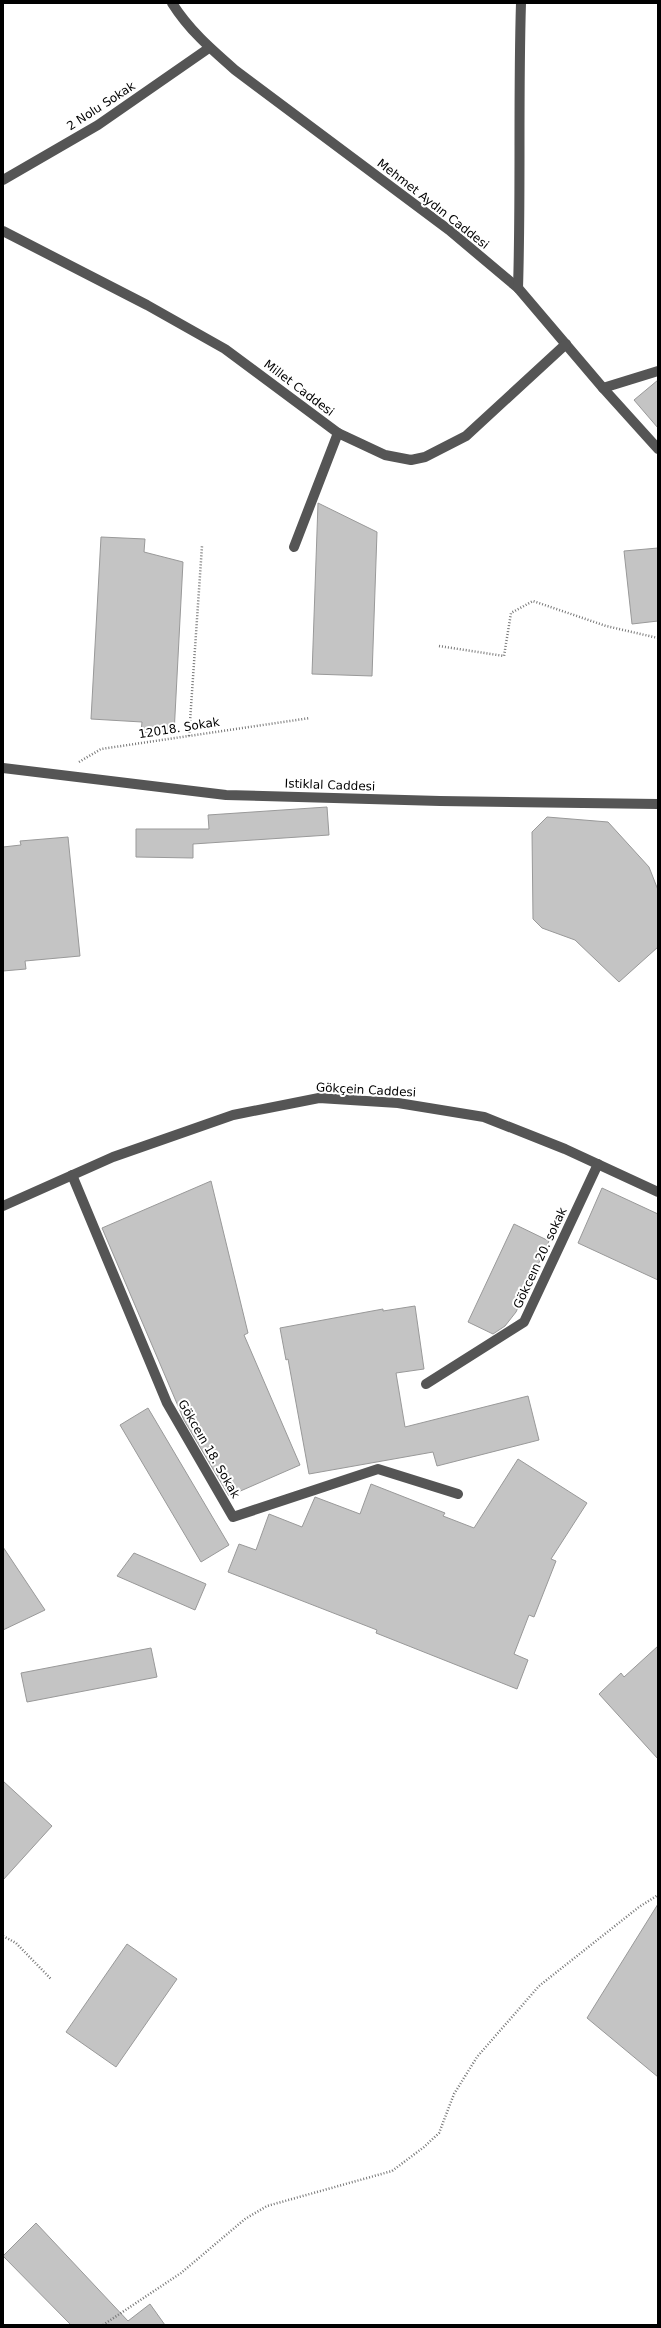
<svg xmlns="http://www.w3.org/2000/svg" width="661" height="2328" font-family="'DejaVu Sans',sans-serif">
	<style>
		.building { fill: #c4c4c4; stroke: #999 }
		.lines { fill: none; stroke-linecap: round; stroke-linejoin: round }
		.path { stroke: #777; stroke-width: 2.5; stroke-dasharray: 1 2; stroke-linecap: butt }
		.minor { stroke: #555; stroke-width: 10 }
		.labels { text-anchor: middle; stroke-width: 4; stroke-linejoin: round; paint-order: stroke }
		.street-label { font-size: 12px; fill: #000; stroke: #fff }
	</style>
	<rect width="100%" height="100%" fill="#fff"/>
	<g class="building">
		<path d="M658,380v48l-24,-28z"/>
		<path d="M318,503l59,29 -5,144 -60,-2z"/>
		<path d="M101,537l44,2 -1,13 39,10 -9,172 -33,-2 1,-10 -51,-3z"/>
		<path d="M658,548v73l-26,3 -8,-73z"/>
		<path d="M327,807l2,28 -136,9v14l-57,-1v-28h73l-1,-14z"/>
		<path d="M547,817l61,5 41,45 9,23v57l-39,35 -44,-42 -33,-12 -9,-9 -1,-87z"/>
		<path d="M68,837l12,119 -55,5 1,8 -23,2v-124l18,-2 -1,-4z"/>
		<path d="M211,1181l37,152 -4,2 56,130 -71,31 -45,-76 -82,-192z"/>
		<path d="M602,1188l56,26v66l-80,-37z"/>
		<path d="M514,1224l35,17 -33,71 -11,14 -12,8 -25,-12z"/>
		<path d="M415,1306l9,63 -28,4 9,54 123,-31 11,44 -102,26 -4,-14 -124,22 -21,-115 -2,1 -6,-32 103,-19v2z"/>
		<path d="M148,1408l81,137 -28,17 -81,-137z"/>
		<path d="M518,1459l69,44 -36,56 5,2 -22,56 -5,-2 -15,39 14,6 -11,29 -141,-56 1,-3 -149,-58 11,-28 17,6 13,-36 33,13 13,-30 45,17 11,-30 74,29 -2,3 31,12z"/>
		<path d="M3,1547l42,63 -42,20z"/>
		<path d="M134,1553l72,31 -11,26 -78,-34z"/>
		<path d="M658,1646v113l-59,-65 22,-21 3,4z"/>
		<path d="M151,1648l6,29 -130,25 -6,-29z"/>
		<path d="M3,1781l49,45 -49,54z"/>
		<path d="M658,1904v173l-71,-59z"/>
		<path d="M127,1944l50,35 -61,88 -50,-35z"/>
		<path d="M36,2223l92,98 22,-17 15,21h-94l-68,-69z"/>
	</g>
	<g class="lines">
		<g class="path">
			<path d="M439,646l65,10 7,-43 22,-12 73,25 52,12"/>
			<path d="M189,736l13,-190"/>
			<path d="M79,762l22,-13 209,-31"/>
			<path d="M3,1936l13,7 35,36"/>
			<path d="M103,2325l78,-52 64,-54 22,-13 125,-35 32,-24 15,-14 15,-39 23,-37 62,-71 100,-79 19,-12"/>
		</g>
		<g class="minor">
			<path d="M172,3c17,27 39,46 63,67l214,160 69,58 85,100 55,61"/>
			<path d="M3,180l95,-55 111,-77"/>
			<path d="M3,231l144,74 78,44 113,84 47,22 26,5 14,-3 41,-21 100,-92"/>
			<path d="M518,288c3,-95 0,-190 3,-285"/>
			<path d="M603,388l55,-17"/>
			<path d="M294,547l44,-114"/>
			<path d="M3,768l223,27 214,6 218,3"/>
			<path d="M72,1175l95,228 66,114 145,-48 80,25"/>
			<path d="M3,1206l110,-49 120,-42 86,-17 79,5 86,14 81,32 93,43"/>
			<path d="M426,1384l98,-62 74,-158"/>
		</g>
	</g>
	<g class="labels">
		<g class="street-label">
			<text transform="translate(101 106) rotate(-33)" y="4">2 Nolu Sokak</text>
			<text transform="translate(433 204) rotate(38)" y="4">Mehmet Aydın Caddesi</text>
			<text transform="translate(299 388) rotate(37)" y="4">Millet Caddesi</text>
			<text transform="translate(179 728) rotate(-9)" y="4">12018. Sokak</text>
			<text transform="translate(330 785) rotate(2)" y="4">Istiklal Caddesi</text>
			<text transform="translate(366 1090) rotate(3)" y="4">Gökçein Caddesi</text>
			<text transform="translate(540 1258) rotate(-65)" y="4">Gökceın 20. sokak</text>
			<text transform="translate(209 1449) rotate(60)" y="4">Gökceın 18. Sokak</text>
		</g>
	</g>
	<rect width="661" height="2328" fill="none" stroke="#000000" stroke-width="8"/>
</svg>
